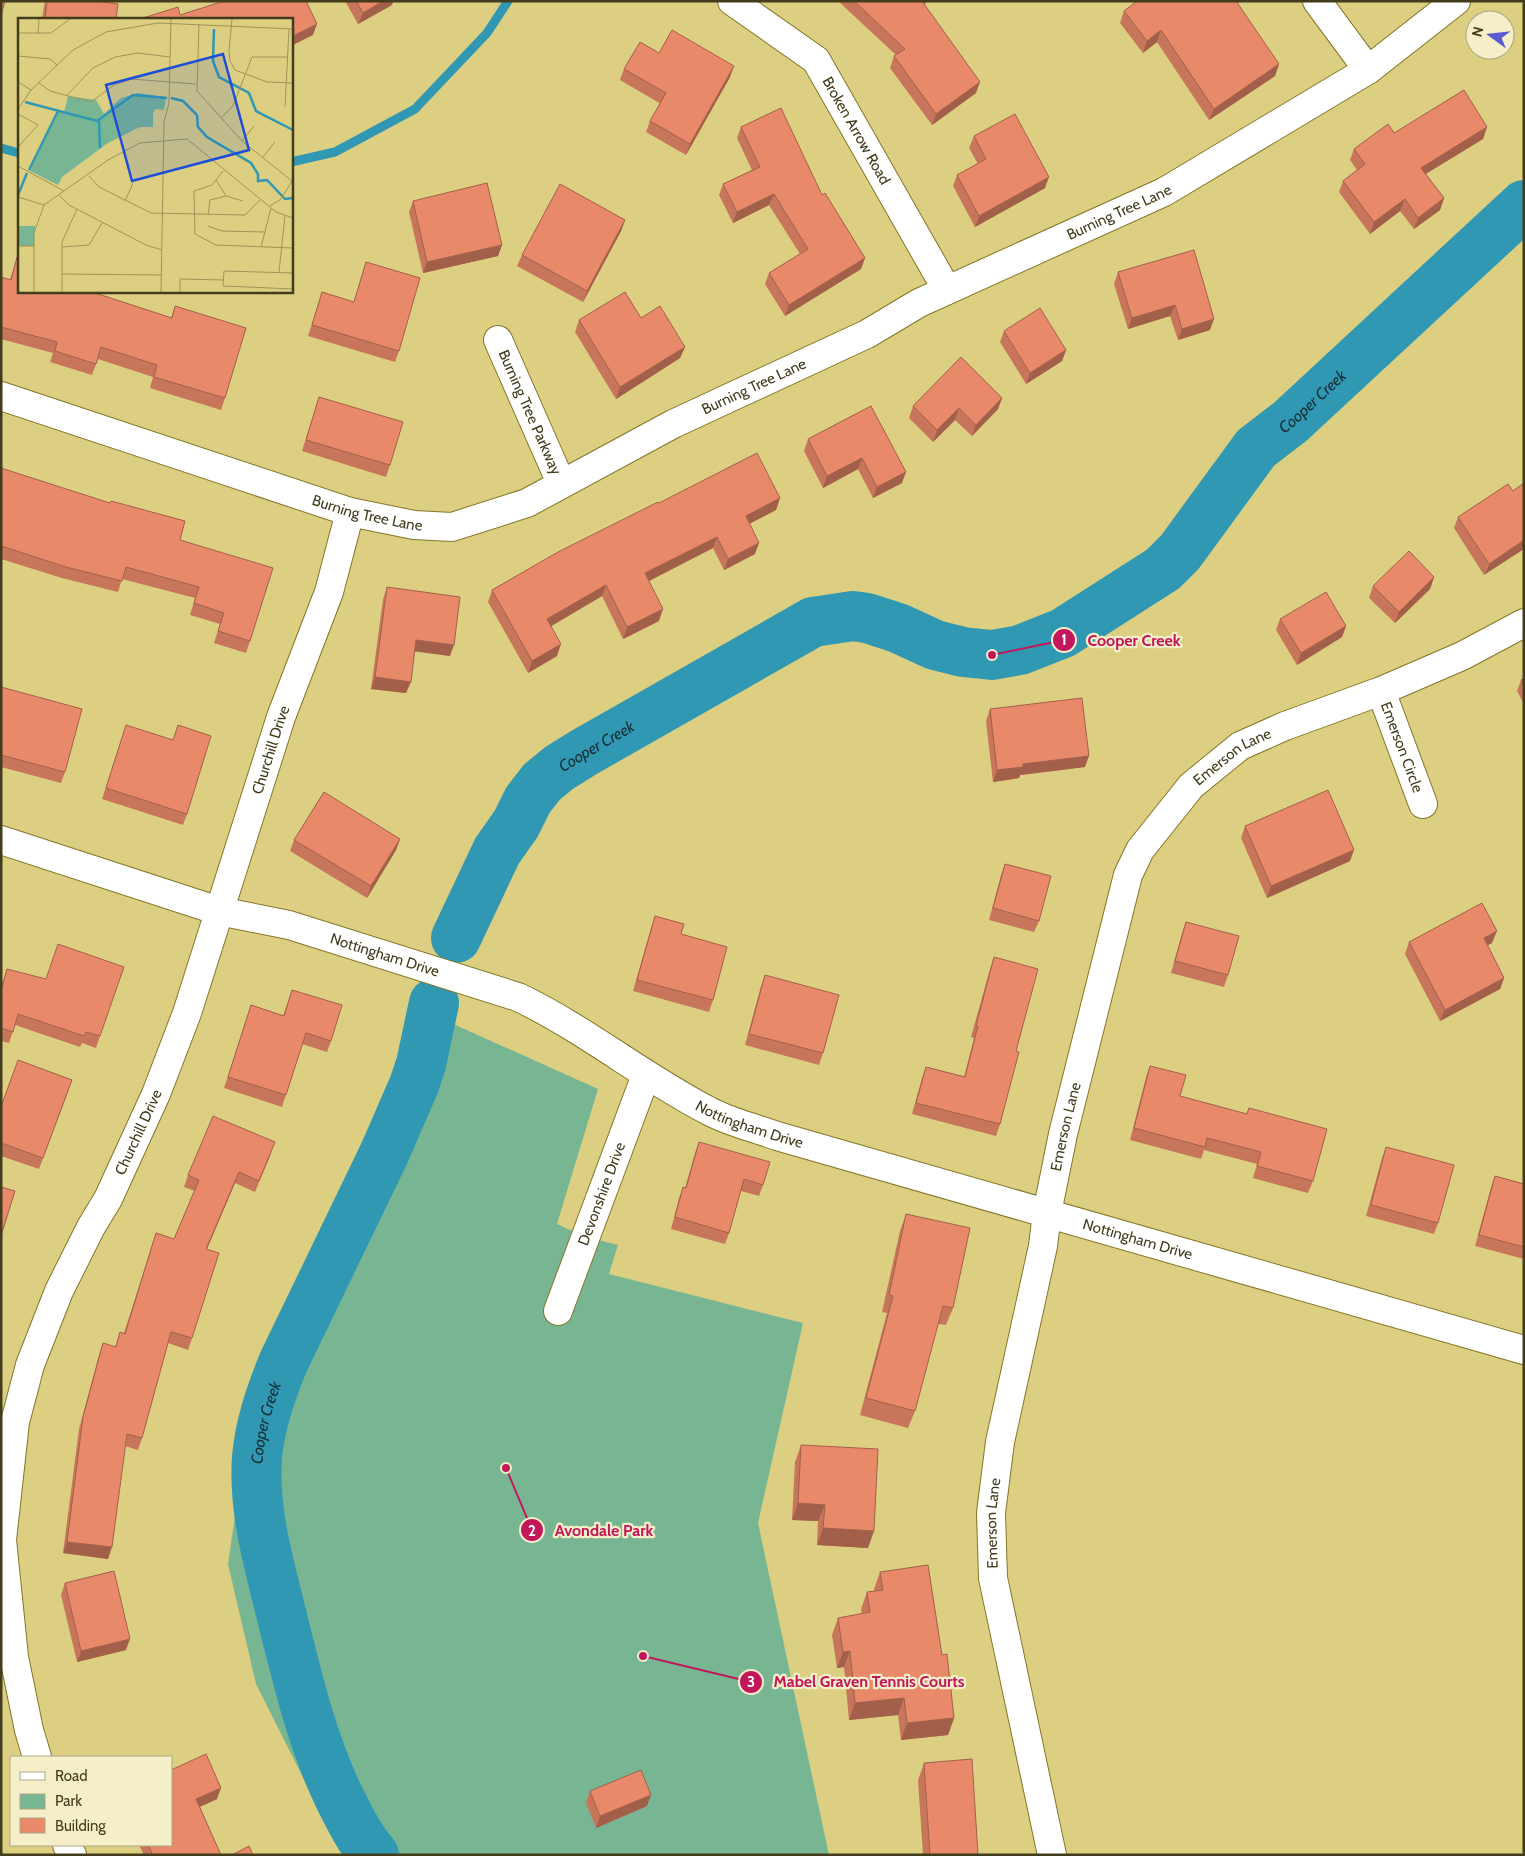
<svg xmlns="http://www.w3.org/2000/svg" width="1525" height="1856" font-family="Cabin,sans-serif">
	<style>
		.green { fill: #78b693 }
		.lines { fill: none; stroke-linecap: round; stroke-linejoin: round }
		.stream { stroke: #3098b3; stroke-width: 9 }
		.river { stroke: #3098b3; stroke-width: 50 }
		.minor-casing { stroke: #847628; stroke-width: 30 }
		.minor { stroke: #fff; stroke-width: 28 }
		.wall { fill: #c8765b }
		.shaded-wall { fill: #a2604a }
		.building { fill: #e8896a; stroke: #a2604a }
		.labels { text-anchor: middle; stroke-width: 4.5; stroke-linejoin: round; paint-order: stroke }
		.street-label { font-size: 15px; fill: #423c1c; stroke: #f5efc9 }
		.water-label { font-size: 16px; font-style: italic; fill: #172e34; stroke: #f5efc9 }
		.inset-river { fill: none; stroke: #3098b3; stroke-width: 2.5 }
		.inset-road { fill: none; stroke: #9f9459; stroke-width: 1 }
		.view { fill: #1d4ed8; fill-opacity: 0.15; stroke: #1d4ed8; stroke-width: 2.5 }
		.inset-edge { fill: none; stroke: #423c1c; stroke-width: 2.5 }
		.leader { fill: none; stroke: #c2185b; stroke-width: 2 }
		.callout-dot { fill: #c2185b; stroke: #f5efc9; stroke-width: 2 }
		.mark-label { font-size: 15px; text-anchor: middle; font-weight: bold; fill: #fff }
		.callout-label { font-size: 16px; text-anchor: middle; font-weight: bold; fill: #c2185b; stroke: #f5efc9; stroke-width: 4.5; stroke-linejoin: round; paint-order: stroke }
	</style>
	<rect width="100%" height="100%" fill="#ddcf81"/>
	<path class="green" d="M422,1010l176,79 -41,135 29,13 32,8 -9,29 194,49 -45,200 71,332h-487l-86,-171 -28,-120 22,-151z"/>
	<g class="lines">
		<g class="stream">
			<path d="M1,148l18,5"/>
			<path d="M291,162l44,-10 80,-43 72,-76 21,-32"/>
		</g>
		<g class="river">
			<path id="s1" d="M456,938l41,-87 19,-27 12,-24 14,-18 17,-14 24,-15 230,-131 40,-6 14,2 31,10 37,17 28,7 29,3 28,-5 43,-17 100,-64 17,-17 76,-104 34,-26 234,-217"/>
			<path id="s2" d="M374,1855c-15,-17 -25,-38 -35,-58 -27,-56 -41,-116 -56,-176 -13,-54 -30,-108 -26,-164 3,-33 14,-64 26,-94l101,-209 30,-69 7,-21 13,-61"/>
		</g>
		<g class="minor-casing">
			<g id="minor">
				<path id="s3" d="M732,1l84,59 131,230"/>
				<path d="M1317,1l51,69"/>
				<path id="s4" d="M498,340l63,143"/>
				<path id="s5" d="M1,396l349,116 64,13 38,2 75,-24 146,-79 194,-90 52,-31 245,-111 204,-122 88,-69"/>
				<path id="s6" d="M1381,691l42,113"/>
				<path id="s7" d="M1,840l218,71 70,14 229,72c67,32 125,80 191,114 20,11 46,17 68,25l747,214"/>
				<path id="s8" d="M558,1311l88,-236"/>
				<path id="s9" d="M37,1757l-8,-27 -15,-73 -12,-117 13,-118 15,-57 29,-74 32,-64 17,-28 48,-105 31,-81 94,-296 48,-125 21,-80"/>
				<path d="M67,1845l5,10"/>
				<path id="s10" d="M1052,1855l-59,-277 -2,-65 9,-71 43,-196 4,-33 16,-79 65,-259 12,-25 51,-64 49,-40 45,-20 96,-35 81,-35 62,-33"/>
			</g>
		</g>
		<use href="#minor" class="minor"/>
	</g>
	<g class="wall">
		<path d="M45,1h51l20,18h-74l2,-13z"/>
		<path d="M345,1h48l-1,4 -34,19z"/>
		<path d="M838,1h89l-3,4 52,88 -44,32 -42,-57 4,-12 2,-1z"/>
		<path d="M1124,11l155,53 -4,12 -66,44 -52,-78 -14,11 -23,-30z"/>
		<path d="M624,69l106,8 -44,78 -40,-23 4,-11 11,-17 -41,-24z"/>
		<path d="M741,127l81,68 43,63 -4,11 -76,47 -20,-32 4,-11 31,-19 -31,-49 -36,18 -14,-28 4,-11 29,-14 -15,-32z"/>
		<path d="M1487,127l-4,12 -57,35 18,24 -4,12 -26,19 -14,-18 -30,23 -31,-42 4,-11 14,-11 -7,-10 4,-11 40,-16z"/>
		<path d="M974,136l71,52 -70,39 -22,-41 4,-11 21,-11 -9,-16z"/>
		<path d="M413,201l89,44 -4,11 -75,17 -14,-61z"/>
		<path d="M625,220l-4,11 -38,71 -66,-36 5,-11z"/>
		<path d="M1194,250l16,80 -32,10 -8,-24 -42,13 -14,-45 4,-12z"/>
		<path d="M17,257l2,34 152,27 4,-12 50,92 -4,12 -71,-22 3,-11 -55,-18 -6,16 -42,-13 3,-9 -52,-14v-62l9,3z"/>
		<path d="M366,262l33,89 -4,11 -87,-26 14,-44 32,10z"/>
		<path d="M641,318l44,29 -5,11 -64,41 -41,-67 4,-12z"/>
		<path d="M1004,331l62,19 -4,11 -36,23 -26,-42z"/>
		<path d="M319,397l71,68 -4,12 -84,-26z"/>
		<path d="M1002,398l-4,11 -26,27 -17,-16 -22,22 -24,-24 4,-12z"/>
		<path d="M871,406l31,77 -29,15 -15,-29 -35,19 -19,-37 4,-12z"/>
		<path d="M1,468l179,72 70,101 -4,12 -32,-10 6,-19 -30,-9 5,-17 -73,-19 -4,13 -56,-14 -61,-19z"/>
		<path d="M1524,483l-40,92 -30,-47 4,-11 55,-26z"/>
		<path d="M780,498l-4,12 -27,14 6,30 -31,16 -11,-22 -64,33 10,40 -36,18 -21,-43 -51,30 6,30 -29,17 -40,-71 4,-12 167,-87z"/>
		<path d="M1434,577l-4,12 -35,34 -26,-25 4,-12z"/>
		<path d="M387,587l63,69 -35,-5 -9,42 -35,-4 12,-90z"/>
		<path d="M1280,619l66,7 -4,11 -45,28 -21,-35z"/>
		<path d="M1521,680l3,5v19l-7,-13z"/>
		<path d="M1,687l64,85 -4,11 -60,-16z"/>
		<path d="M990,709l95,58 -65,8 -1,3 -26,4 -7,-61z"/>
		<path d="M126,725l61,89 -4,11 -81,-26z"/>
		<path d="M1245,826l105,35 -83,37 -26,-60z"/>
		<path d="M400,839l-4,11 -29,48 -77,-47 4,-11z"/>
		<path d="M1005,864l34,57 -5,11 -45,-12 12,-45z"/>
		<path d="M655,916l26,18 32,66 -4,12 -76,-21 18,-63z"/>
		<path d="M1186,922l42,53 -4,12 -53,-14 11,-40z"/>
		<path d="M1409,942l83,1 -5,2 17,33 -4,11 -60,32 -35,-67z"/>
		<path d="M994,957l22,94 -16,73 -4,12 -84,-22 10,-36 4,-11 38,10 10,-39 -3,-1 19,-68z"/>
		<path d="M7,969l93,67 -4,12 -14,-5 -2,4 -65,-22 -6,18 -8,-2v-54z"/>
		<path d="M765,975l58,78 -4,12 -74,-20 16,-59z"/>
		<path d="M292,990l39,51 -4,11 -25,-8 -20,63 -58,-19 27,-83 32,11z"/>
		<path d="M1150,1066l30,30 66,18 3,-6 64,73 -5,12 -55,-15 4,-14 -53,-14 -3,9 -71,-19 16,-63z"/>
		<path d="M68,1091l-29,78 -38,-13v-53z"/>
		<path d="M699,1142l64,43 -4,11 -18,-5 -12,42 -4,11 -54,-15 8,-31 4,-11 2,1 10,-35z"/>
		<path d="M1386,1147l52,76 -4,11 -68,-18 16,-58z"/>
		<path d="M271,1154l-16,38 -20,-9 -28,66 -15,89 -4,12 -20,-7 -26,95 -4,12 -13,-4 -17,113 -45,-6 16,-124 20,-74 4,-12 12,4 5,-15 4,1 32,-100 18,6 21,-48 -11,-4 4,-12z"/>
		<path d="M1495,1176l29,8v75l-49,-13 16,-59z"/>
		<path d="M906,1214l47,94 -7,17 -8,-1 -23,87 -7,17 -48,-13 27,-102 -5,-1 18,-81z"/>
		<path d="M801,1445l67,103 -51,-3 1,-24 -26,-1 3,-58z"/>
		<path d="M880,1572l62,83 12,63 -6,17 -47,5 -3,-25 -49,5 -5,-53 -7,1 -5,-33 6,-17 24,-4 -1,-5 6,-17 7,-1v-2z"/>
		<path d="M65,1583l61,67 -49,12 -16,-67z"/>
		<path d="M924,1763l54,92h-55l-5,-75z"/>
		<path d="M171,1770l46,29 -17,8 21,48h-77l-5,-10h32z"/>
		<path d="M590,1791l57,15 -51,22 -10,-25z"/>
	</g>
	<g class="shaded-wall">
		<path d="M383,1h10l-1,4 -34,19 5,-11z"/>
		<path d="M921,1h6l-10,11z"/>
		<path d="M317,24l-4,11 -22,11v-9z"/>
		<path d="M1161,30l-4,12 -14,11 4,-12z"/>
		<path d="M1279,64l-4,12 -66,44 5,-11z"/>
		<path d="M734,66l-4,11 -44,78 4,-11z"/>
		<path d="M980,82l-4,11 -44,32 4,-11z"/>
		<path d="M1487,127l-4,12 -66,40 4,-11z"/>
		<path d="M1049,177l-4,11 -70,39 4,-11z"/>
		<path d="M774,194l-5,11 -36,18 4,-11z"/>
		<path d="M1444,198l-4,12 -26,19 4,-11z"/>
		<path d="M1405,199l-5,12 -30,23 4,-12z"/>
		<path d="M625,220l-4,11 -38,71 4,-11z"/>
		<path d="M502,245l-4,11 -75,17 4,-11z"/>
		<path d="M865,258l-4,11 -76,47 4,-11z"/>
		<path d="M1175,305l-5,11 -42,13 4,-11z"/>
		<path d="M1214,319l-4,11 -32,10 4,-11z"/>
		<path d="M685,347l-5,11 -64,41 4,-12z"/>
		<path d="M1066,350l-4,11 -36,23 4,-11z"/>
		<path d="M1002,398l-4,11 -26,27 4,-11z"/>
		<path d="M959,408l-4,12 -22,22 4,-12z"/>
		<path d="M862,458l-4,11 -35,19 4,-12z"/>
		<path d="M906,472l-4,11 -29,15 4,-11z"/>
		<path d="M780,498l-4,12 -35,18 5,-12z"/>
		<path d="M717,537l-4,11 -72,37 4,-12z"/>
		<path d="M1524,540v9l-40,26 5,-11z"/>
		<path d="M759,543l-4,11 -31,16 4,-11z"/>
		<path d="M1434,577l-4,12 -35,34 4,-11z"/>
		<path d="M606,585l-4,11 -59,35 4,-12z"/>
		<path d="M663,609l-4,12 -36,18 4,-12z"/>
		<path d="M1346,626l-4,11 -45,28 4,-12z"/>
		<path d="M416,640l38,5 -4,11 -38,-5z"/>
		<path d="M561,644l-4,12 -29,17 4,-12z"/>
		<path d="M375,677l36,5 -5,11 -35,-4z"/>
		<path d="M1089,756l-4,11 -65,8 -1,3 -26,4 4,-12 26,-6z"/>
		<path d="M400,839l-4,11 -29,48 4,-12z"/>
		<path d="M1354,850l-4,11 -83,37 4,-12z"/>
		<path d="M1497,931l-5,12 -13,7 5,-12z"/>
		<path d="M1504,978l-4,11 -60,32 5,-11z"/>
		<path d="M239,1172l-4,11 -33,77 4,-11z"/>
		<path d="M798,1503l27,2 -7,16 -26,-1z"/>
		<path d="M823,1528l51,3 -6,17 -51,-3z"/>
		<path d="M67,1542l45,5 -4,12 -45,-6z"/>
		<path d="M130,1639l-4,11 -49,12 4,-11z"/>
		<path d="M850,1651l-6,16 -7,1 6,-16z"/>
		<path d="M904,1698l-6,17 -49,5 6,-17z"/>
		<path d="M954,1718l-6,17 -47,5 6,-17z"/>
		<path d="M221,1788l-4,11 -25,11 4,-11z"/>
		<path d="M651,1795l-4,11 -51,22 4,-12z"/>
	</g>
	<g class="building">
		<path d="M1,1h4l-4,14z"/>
		<path d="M47,1h49l22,3 -2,15h-71z"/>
		<path d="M224,1h82l11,23 -26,13v-18h-151l38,-12 2,8z"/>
		<path d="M356,1h27l-20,12z"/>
		<path d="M854,1h68l58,81 -44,32 -42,-58 11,-7z"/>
		<path d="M1137,1h99l43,63 -65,45 -53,-79 -14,11 -23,-30z"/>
		<path d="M672,30l62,36 -44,78 -40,-23 16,-28 -42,-24 16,-27 19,11z"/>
		<path d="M1464,90l23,37 -66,41 23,30 -26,20 -13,-19 -31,23 -31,-41 22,-17 -11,-15 34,-25 6,9z"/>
		<path d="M781,108l41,87 3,-2 40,65 -76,47 -20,-32 39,-24 -34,-55 -37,18 -14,-28 37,-17 -19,-40z"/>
		<path d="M1015,114l34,63 -70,39 -22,-41 29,-16 -12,-23z"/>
		<path d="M487,183l15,62 -75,17 -14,-61z"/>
		<path d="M560,184l65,36 -38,71 -65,-36z"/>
		<path d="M1194,250l20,69 -32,10 -7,-24 -43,13 -14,-46z"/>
		<path d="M17,257h2v34h70l83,27 3,-12 71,22 -21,70 -71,-21 3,-12 -56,-18 -5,17 -41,-13 2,-9 -56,-15v-50l10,3z"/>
		<path d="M366,262l54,16 -21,73 -87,-26 10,-33 32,10z"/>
		<path d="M625,292l16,26 19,-12 25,41 -65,40 -41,-67z"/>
		<path d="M1040,308l26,42 -36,23 -26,-42z"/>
		<path d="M961,357l41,41 -26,27 -17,-17 -22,22 -24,-24z"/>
		<path d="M319,397l84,25 -13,43 -84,-25z"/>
		<path d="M871,406l35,66 -29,15 -15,-29 -35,18 -19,-37z"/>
		<path d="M757,453l23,45 -34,18 13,27 -31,16 -11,-22 -72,36 18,36 -36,18 -21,-42 -59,34 14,25 -29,17 -40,-71 66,-38 100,-50 1,1z"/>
		<path d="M1,468l109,35 1,-2 74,20 -5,19 93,28 -23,73 -32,-10 6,-18 -30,-10 5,-16 -73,-20 -4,14 -56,-14 -65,-21z"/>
		<path d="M1524,483v57l-35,24 -31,-47 50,-33 5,7z"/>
		<path d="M1409,551l25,26 -35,35 -26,-26z"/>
		<path d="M387,587l73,10 -6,48 -38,-5 -5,42 -36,-5z"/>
		<path d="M1326,592l20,34 -45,27 -21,-34z"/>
		<path d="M1524,678v7l-3,-5z"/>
		<path d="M1,687l81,22 -17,63 -64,-17z"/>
		<path d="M1082,698l7,58 -66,8v3l-26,3 -7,-61z"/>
		<path d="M126,725l47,15 5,-15 33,11 -24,78 -81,-26z"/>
		<path d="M1328,790l26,60 -83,36 -26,-60z"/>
		<path d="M324,792l76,47 -29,47 -77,-46z"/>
		<path d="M1005,864l46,12 -12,45 -46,-13z"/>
		<path d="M1482,903l15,28 -13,7 20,40 -59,32 -36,-68z"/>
		<path d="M655,916l29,8 -3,10 46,13 -14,53 -76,-20z"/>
		<path d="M1186,922l53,14 -11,39 -53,-14z"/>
		<path d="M58,944l66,23 -24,69 -14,-4 -2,4 -66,-22 -5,18 -12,-4v-37l6,-22 39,10z"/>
		<path d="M994,957l44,12 -22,82 3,1 -19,72 -84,-21 10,-36 39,10 13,-51h-2z"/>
		<path d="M765,975l74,20 -16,58 -74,-19z"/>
		<path d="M292,990l50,15 -11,36 -25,-8 -20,62 -58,-18 23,-72 33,11z"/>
		<path d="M18,1060l54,20 -29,78 -42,-15v-40l1,1z"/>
		<path d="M1150,1066l36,9 -6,21 67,18 2,-6 78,21 -14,52 -56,-15 4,-14 -54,-14 -2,9 -71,-19z"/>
		<path d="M213,1116l62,26 -16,39 -20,-9 -33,77 13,4 -27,85 -21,-6 -29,106 -15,-4 -15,113 -45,-5 16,-125 20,-74 13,4 4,-15 5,2 31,-101 18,6 25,-59 -11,-5z"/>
		<path d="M699,1142l71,20 -7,23 -19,-6 -15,54 -54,-16 8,-30 3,1z"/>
		<path d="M1386,1147l68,18 -16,58 -67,-18z"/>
		<path d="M1495,1176l29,8v63l-45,-12z"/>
		<path d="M1,1187l14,4 -14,45z"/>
		<path d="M906,1214l64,14 -17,80 -10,-2 -28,105 -49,-13 27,-102 -4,-1z"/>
		<path d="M801,1445l77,4 -4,82 -51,-3 2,-23 -27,-2z"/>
		<path d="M928,1565l14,90 5,-1 7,64 -47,5 -3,-25 -49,5 -5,-52 -7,1 -5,-34 32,-6 -3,-20 16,-2 -3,-18z"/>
		<path d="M114,1571l16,68 -49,12 -16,-68z"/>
		<path d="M206,1754l15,34 -25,11 25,56h-68l-5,-10h23v-75z"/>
		<path d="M972,1759l6,96h-48l-6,-92z"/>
		<path d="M641,1770l10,25 -51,21 -10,-25z"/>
		<path d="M249,1846l4,9h-21z"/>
	</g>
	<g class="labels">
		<g class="street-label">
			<text dy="5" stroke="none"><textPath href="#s3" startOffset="184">Broken Arrow Road</textPath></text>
			<text dy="5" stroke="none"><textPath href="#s5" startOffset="1210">Burning Tree Lane</textPath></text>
			<text dy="5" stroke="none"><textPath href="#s5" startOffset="805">Burning Tree Lane</textPath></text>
			<text dy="5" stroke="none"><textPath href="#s4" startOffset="79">Burning Tree Parkway</textPath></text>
			<text dy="5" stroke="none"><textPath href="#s5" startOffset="385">Burning Tree Lane</textPath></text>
			<text dy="5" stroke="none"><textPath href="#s6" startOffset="60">Emerson Circle</textPath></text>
			<text dy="5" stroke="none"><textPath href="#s9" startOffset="1060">Churchill Drive</textPath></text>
			<text dy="5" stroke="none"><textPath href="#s10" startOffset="1162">Emerson Lane</textPath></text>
			<text dy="5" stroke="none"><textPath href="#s7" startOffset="401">Nottingham Drive</textPath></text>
			<text dy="5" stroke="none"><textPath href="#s7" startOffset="806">Nottingham Drive</textPath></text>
			<text dy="5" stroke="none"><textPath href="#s10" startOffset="742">Emerson Lane</textPath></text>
			<text dy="5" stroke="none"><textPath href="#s9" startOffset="655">Churchill Drive</textPath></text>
			<text dy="5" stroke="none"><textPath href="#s8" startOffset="125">Devonshire Drive</textPath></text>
			<text dy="5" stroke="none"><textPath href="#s7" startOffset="1211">Nottingham Drive</textPath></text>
			<text dy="5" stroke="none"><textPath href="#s10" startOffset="338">Emerson Lane</textPath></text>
		</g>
		<g class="water-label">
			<text dy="6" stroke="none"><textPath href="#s1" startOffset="1099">Cooper Creek</textPath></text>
			<text dy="6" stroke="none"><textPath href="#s1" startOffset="244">Cooper Creek</textPath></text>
			<text dy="6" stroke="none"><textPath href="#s2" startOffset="455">Cooper Creek</textPath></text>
		</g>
	</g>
	<g transform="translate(18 18)">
		<rect width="275" height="275" fill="#ddcf81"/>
		<path d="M120,75l28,4 -2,13 -9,-1 -2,5v13h-13l-32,16 -46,34 -4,8 -28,-14 29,-60 5,1 4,-16 28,4 8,14 17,-16zM0,208h17l-1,20h-16z" fill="#78b693"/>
		<path class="inset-river" d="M196,11l-1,32 6,16 30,16 7,18 37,19M153,80l12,3 14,14 1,12 9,10 44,26 7,11v7l9,-1 18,19 8,-1M7,84l72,19 36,-26 34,3M81,102l1,28M11,152l29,-59M0,177l9,-22"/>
		<path class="inset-road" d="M214,1l-3,31 1,11 5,9 32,12 26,1M181,6l-2,67 45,50 50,40 -11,18 -11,7M0,15h33l19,-14M20,16l1,-15M0,38l32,3 7,6M0,64l13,8M21,65l11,8 41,11 23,-17 17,-6 65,5M48,78l27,-28 22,-11 23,-4 32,4M267,89l4,-78M0,91l13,-19 42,-40 33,-18 52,-9 135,6M0,96l20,11 -20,22M203,100l12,-12 19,-49h36M224,123l12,-15M245,139l12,-15M0,148l46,25M205,153l-11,14 -18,6 1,43 21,11 77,3M71,158l10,11 52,26 94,2 15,-15M198,162l10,16M41,177l10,10 77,40 16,5M0,179l26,8 64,-45 32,-17 47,-4 89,73 17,6M107,183l8,-18M190,197l2,-15 16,-4 17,5M190,208l14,5 43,1M0,228h16M44,229l27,-2 13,-22M243,229l10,-39M261,254l6,-56M275,255l-69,-2 -1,15 70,3M44,256l100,1M16,274v-59l10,-28M44,274v-50l15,-33M143,274l3,-170 5,-19 2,-84M162,274v-13l43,1"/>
		<path class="view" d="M205,36l26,96 -117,31 -26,-96z"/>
		<rect width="275" height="275" class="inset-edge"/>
	</g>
	<path class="leader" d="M992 655L1064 640M506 1468L532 1530M643 1656L751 1682"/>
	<g class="callout-dot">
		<circle cx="992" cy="655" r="5"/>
		<circle cx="506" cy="1468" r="5"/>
		<circle cx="643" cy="1656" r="5"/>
		<circle cx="1064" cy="640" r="12"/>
		<circle cx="532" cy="1530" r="12"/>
		<circle cx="751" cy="1682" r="12"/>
	</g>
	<g class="mark-label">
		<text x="1064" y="645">1</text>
		<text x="532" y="1536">2</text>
		<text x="751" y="1687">3</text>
	</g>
	<g class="callout-label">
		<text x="1134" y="646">Cooper Creek</text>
		<text x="604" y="1536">Avondale Park</text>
		<text x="869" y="1687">Mabel Graven Tennis Courts</text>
	</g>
	<rect width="1525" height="1856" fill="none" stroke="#423c1c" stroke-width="5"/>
	<rect x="10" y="1756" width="162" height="90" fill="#f5efc9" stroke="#ada784"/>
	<rect x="20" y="1772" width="25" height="8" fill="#ffffff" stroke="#ada784"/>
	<text x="55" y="1781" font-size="15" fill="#423c1c">Road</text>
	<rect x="20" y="1794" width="25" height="15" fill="#78b693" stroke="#ada784"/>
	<text x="55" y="1806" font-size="15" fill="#423c1c">Park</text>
	<rect x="20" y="1818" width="25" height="15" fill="#e8896a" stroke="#ada784"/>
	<text x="55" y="1831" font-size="15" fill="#423c1c">Building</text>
	<g transform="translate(1490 35) rotate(285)"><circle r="24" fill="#f5efc9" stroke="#ada784"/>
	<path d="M0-4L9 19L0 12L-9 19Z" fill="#5c5ad2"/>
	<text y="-8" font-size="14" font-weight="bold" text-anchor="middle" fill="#423c1c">N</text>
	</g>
</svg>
